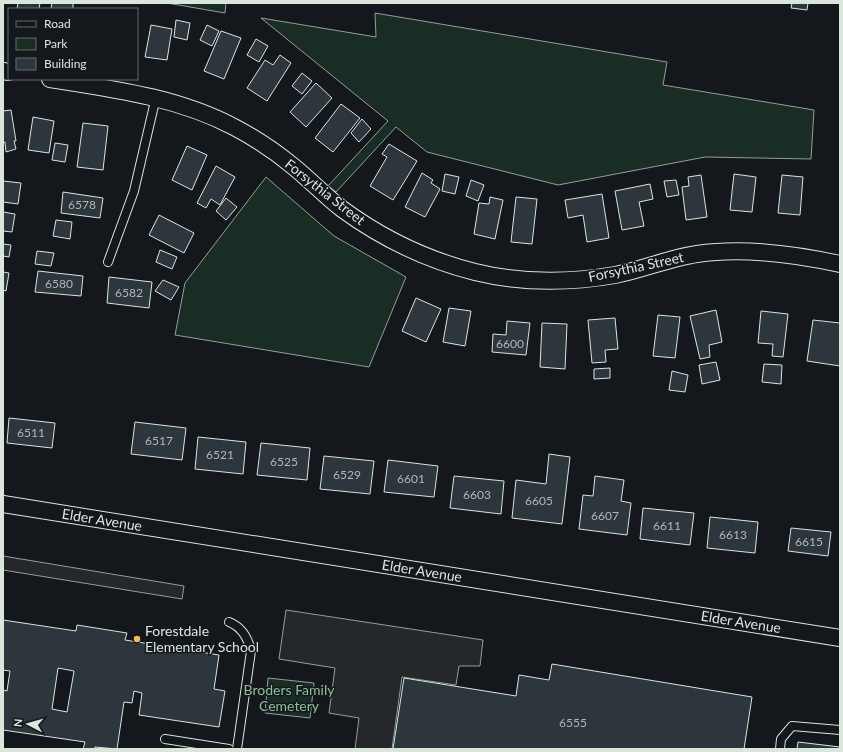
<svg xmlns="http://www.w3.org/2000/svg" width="843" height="752" font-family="Lato,sans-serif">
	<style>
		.green { fill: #1a2d24; stroke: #939e99 }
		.parking { fill: #24282b; stroke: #939e99 }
		.building { fill: #2c363c; stroke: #d8e6dc; fill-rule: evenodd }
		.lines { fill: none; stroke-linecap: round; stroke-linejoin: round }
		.lane-casing { stroke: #d8e6dc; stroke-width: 10 }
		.street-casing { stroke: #d8e6dc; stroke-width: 18 }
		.lane { stroke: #14181c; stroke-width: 8 }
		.street { stroke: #14181c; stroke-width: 16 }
		.poi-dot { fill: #ffb74d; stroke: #14181c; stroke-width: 1.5 }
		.labels { text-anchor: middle; stroke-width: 3; stroke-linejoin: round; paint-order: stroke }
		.number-label { font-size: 12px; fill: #adbab4 }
		.street-label { font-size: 14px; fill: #d8e6dc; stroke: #14181c }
		.poi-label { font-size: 14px; fill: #d8e6dc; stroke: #14181c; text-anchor: start }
		.park-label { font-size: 14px; fill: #8ac095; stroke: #14181c }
	</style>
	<rect width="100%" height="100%" fill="#14181c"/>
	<g class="green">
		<path d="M167,3h59l-1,10z"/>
		<path d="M375,13l292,49 -4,23 151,25 -3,49 -106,-2 -147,28 -131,-33 -31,-25 -60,65 -8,-6 60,-65 -127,-103 115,19z"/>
		<path d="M266,177l68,59 72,41 -37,90 -194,-32 10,-52z"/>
		<path d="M268,678l46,5 -4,35 -45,-5z"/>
	</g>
	<g class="parking">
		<path d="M3,556l181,30 -2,13 -179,-29z"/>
		<path d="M286,610l197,30 -3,26h-21l-3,19 -54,-8 -10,72h-37l4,-31 -30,-5 6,-45 -56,-9z"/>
	</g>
	<g class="building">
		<path d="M18,3h22l-1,6h-22z"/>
		<path d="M52,3h21v6h-22z"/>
		<path d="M792,3h16l-1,7 -16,-2z"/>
		<path d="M176,20l14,3 -3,17 -13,-3z"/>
		<path d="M151,25l21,4 -5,31 -22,-3z"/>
		<path d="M207,25l12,6 -7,15 -12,-6z"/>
		<path d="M221,31l20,7 -17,41 -20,-8z"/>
		<path d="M256,39l12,7 -9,16 -12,-7z"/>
		<path d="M280,55l11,8 -24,38 -20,-13 18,-28 8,5z"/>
		<path d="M302,73l10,8 -10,13 -10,-8z"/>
		<path d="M316,83l16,15 -26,29 -16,-15z"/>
		<path d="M341,104l19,14 -27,34 -18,-14z"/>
		<path d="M11,110l5,31h-2l2,8 -10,3 -1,-10 -2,1v-32z"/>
		<path d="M33,117l21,4 -5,32 -21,-3z"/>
		<path d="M362,119l9,10 -12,13 -8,-9z"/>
		<path d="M83,123l25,3 -5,44 -26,-3z"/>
		<path d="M55,143l13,2 -3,17 -13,-2z"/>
		<path d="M389,144l28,17 -24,39 -23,-14 17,-29 -5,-3z"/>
		<path d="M187,146l20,9 -15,35 -20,-10z"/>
		<path d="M216,166l19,11 -15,28 -9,-6 -5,9 -9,-5z"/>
		<path d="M422,173l11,7 -2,3 9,6 -15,28 -20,-10z"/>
		<path d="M445,174l14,3 -4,17 -13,-3z"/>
		<path d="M734,174l22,3 -4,35 -22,-2z"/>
		<path d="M701,175l6,42 -21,3 -4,-33 7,-1 -1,-9z"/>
		<path d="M782,175l21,2 -3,38 -22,-2z"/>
		<path d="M471,180l13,5 -6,16 -12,-5z"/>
		<path d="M676,180l3,15 -12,2 -3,-16z"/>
		<path d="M3,181l18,2 -3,21 -15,-2z"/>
		<path d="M650,184l3,15 -14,3 5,24 -22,4 -7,-39z"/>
		<path d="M63,192l40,6 -3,20 -39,-5z"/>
		<path d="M602,194l7,44 -22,4 -4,-27 -15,3 -3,-18z"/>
		<path d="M490,197l13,3 -8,39 -21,-5 5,-31 10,1z"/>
		<path d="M516,197l21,2 -5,45 -21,-2z"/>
		<path d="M226,198l11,9 -11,13 -10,-9z"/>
		<path d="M3,212l12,2 -3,18 -9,-1z"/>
		<path d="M159,215l35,18 -10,20 -35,-18z"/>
		<path d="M56,220l16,2 -2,17 -17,-3z"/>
		<path d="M3,244l8,1 -2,12 -6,-1z"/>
		<path d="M160,250l17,7 -5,12 -16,-7z"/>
		<path d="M37,251l17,2 -3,13 -16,-2z"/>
		<path d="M38,271l45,5 -2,20 -46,-4z"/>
		<path d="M3,272l6,1 -3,18 -3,-1z"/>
		<path d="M109,277l43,5 -3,26 -42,-5z"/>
		<path d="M163,280l16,7 -8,13 -16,-9z"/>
		<path d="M416,298l25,11 -15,33 -24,-11z"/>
		<path d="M449,308l22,3 -6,35 -22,-4z"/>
		<path d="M716,310l6,32 -13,3 1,12 -10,2 -10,-43z"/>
		<path d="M761,311l27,3 -5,43 -11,-1 1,-12 -15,-1z"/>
		<path d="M658,315l22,2 -5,41 -22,-2z"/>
		<path d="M615,318l3,31 -13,1 1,12 -14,1 -4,-43z"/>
		<path d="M813,320l27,3v43l-33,-5z"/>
		<path d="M507,321l23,2 -4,32 -34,-3 1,-18 13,1z"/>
		<path d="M542,323l25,1 -2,45 -25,-2z"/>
		<path d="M716,362l4,18 -18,4 -3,-19z"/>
		<path d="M764,364l18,1 -1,19 -19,-2z"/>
		<path d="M610,368v10l-16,1v-10z"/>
		<path d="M672,371l16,4 -3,17 -16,-2z"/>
		<path d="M9,418l46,5 -3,25 -45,-5z"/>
		<path d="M135,422l51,6 -4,32 -51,-6z"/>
		<path d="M198,437l48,5 -3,32 -48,-5z"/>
		<path d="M261,443l49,5 -3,32 -50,-5z"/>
		<path d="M549,454l21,3 -8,67 -50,-6 4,-38 30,4z"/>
		<path d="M324,456l50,5 -4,33 -50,-5z"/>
		<path d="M388,460l50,6 -4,31 -50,-5z"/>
		<path d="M454,476l50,5 -3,33 -51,-6z"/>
		<path d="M595,476l29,4 -3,21 10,2 -4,32 -48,-6 4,-34 10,1z"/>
		<path d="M643,508l51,5 -4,32 -50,-6z"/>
		<path d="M710,517l48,5 -3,31 -48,-5z"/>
		<path d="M791,528l40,4 -3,24 -40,-5z"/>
		<path d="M3,620l73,11 1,-6 50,8 -2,7 94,15 -5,34 11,2 -6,36 -80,-12 3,-22 -8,-2 -2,12 -8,-1 -7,47 -22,-2v2h-12l2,-7 -82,-12v-40l4,1 3,-20 -7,-1zM58,668l16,3 -7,41 -15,-3z"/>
		<path d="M552,664l200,33 -8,52h-351l11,-71 112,18 3,-21 30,5z"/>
		<path d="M798,742l42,5v2h-43z"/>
	</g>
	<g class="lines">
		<g class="lane-casing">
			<g id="lane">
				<path d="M108,262l26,-71 22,-94"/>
				<path d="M229,622c13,5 19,16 22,29l-14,98"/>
				<path d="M165,739l64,10"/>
				<path d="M780,749l1,-10 11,-13 48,4"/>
			</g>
		</g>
		<g class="street-casing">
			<g id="street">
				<path d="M3,71l6,1"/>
				<path d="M50,79c63,10 127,18 184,48 21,11 42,25 60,40 16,13 31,29 48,42 41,30 85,51 133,63 45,11 94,11 140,3 27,-5 54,-17 82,-21 47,-7 97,0 143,10"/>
				<path d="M3,504l837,134"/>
			</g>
		</g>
		<use href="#lane" class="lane"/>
		<use href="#street" class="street"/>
	</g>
	<circle class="poi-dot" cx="137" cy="639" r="4"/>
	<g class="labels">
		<g class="number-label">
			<text x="82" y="209">6578</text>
			<text x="59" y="288">6580</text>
			<text x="129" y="297">6582</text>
			<text x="510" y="348">6600</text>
			<text x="31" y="437">6511</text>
			<text x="159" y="445">6517</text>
			<text x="220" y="459">6521</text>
			<text x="284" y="466">6525</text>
			<text x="347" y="479">6529</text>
			<text x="411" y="483">6601</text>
			<text x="477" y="499">6603</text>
			<text x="539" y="505">6605</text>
			<text x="605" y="520">6607</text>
			<text x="667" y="530">6611</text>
			<text x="733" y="539">6613</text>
			<text x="809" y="546">6615</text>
			<text x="573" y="727">6555</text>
		</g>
		<g class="street-label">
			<text transform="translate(325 192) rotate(38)" y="5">Forsythia Street</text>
			<text transform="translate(636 267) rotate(-12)" y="5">Forsythia Street</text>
			<text transform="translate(102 520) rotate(9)" y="5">Elder Avenue</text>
			<text transform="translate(422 571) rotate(9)" y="5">Elder Avenue</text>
			<text transform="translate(741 622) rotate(9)" y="5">Elder Avenue</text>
		</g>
		<g class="poi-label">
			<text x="145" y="636">Forestdale<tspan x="145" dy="16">Elementary School</tspan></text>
		</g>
		<g class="park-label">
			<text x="289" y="695">Broders Family<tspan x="289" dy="16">Cemetery</tspan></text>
		</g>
	</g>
	<rect width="843" height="752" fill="none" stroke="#d8e6dc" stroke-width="8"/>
	<rect x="8" y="8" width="130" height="72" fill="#14181c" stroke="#626a69"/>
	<rect x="16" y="21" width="20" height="6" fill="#14181c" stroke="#626a69"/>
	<text x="44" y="28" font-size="12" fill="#d8e6dc">Road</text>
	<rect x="16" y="38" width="20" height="12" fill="#1a2d24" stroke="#626a69"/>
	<text x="44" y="48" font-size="12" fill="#d8e6dc">Park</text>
	<rect x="16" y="58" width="20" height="12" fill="#2c363c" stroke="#626a69"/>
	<text x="44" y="68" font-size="12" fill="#d8e6dc">Building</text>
	<g transform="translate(28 724) rotate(276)" stroke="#14181c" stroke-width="3" paint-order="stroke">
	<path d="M0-3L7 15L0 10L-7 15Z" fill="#d8e6dc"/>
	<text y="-6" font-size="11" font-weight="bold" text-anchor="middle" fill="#d8e6dc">N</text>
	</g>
</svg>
